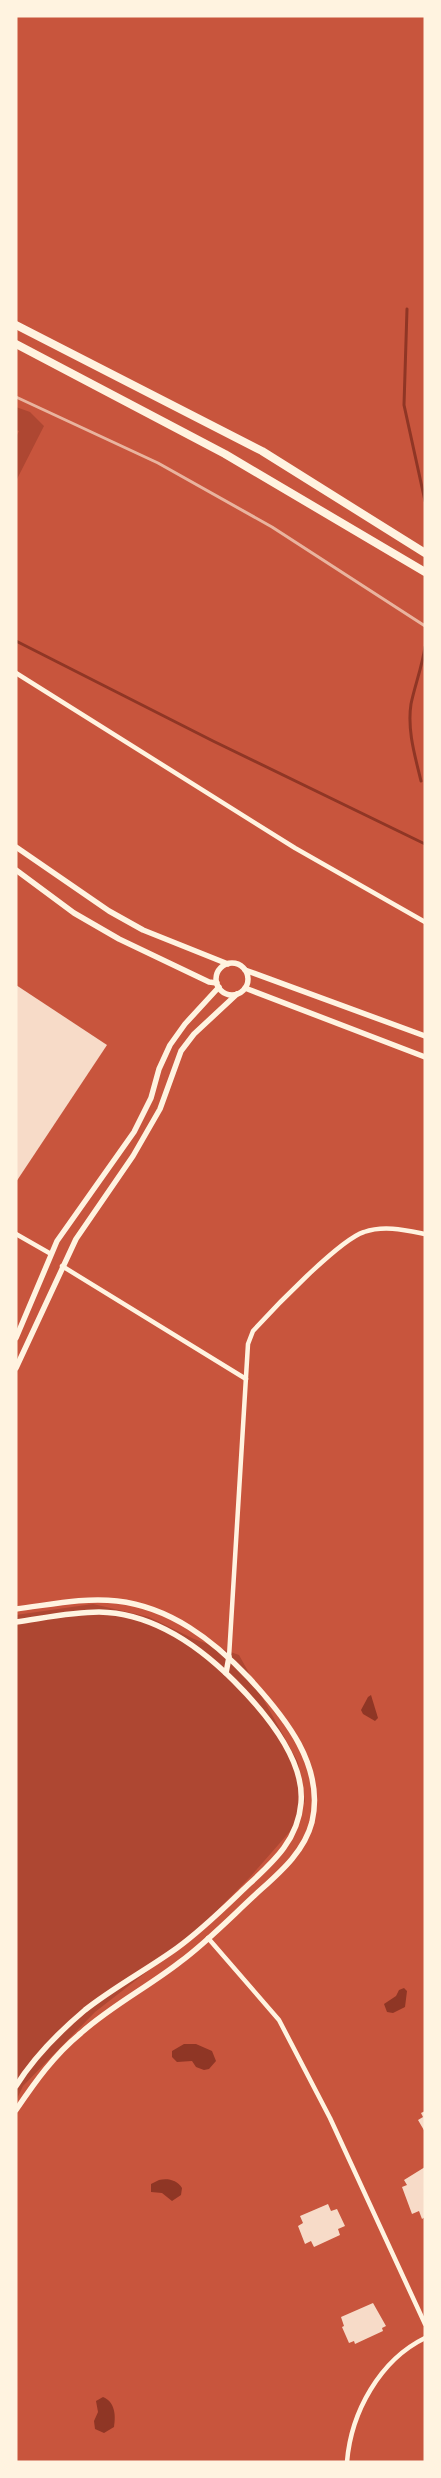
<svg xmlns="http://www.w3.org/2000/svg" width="441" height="2478" font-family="Quicksand,sans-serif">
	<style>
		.green { fill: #ae4732 }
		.water { fill: #8f3625 }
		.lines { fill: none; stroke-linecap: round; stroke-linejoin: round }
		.stream { stroke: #8f3625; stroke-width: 3 }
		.building { fill: #f7dbc8 }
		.minor { stroke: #fff3e0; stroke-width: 4.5 }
		.tertiary { stroke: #fff3e0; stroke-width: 5.5 }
		.primary { stroke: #fff3e0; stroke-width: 8 }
		.rail { stroke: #e9b49f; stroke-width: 3 }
	</style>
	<rect width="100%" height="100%" fill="#c8553d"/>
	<g class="green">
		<path d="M16,407l14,5 14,14 -28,55v-44l3,-6 -3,-1z"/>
		<path d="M93,1604l56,13 45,22 45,16 59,107 7,39 -12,27 -42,48 -62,63 -94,73 -72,74 -7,15v-486z"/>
	</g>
	<g class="water">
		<path d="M371,1695l7,23 -3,3 -12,-7 -2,-4 7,-13z"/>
		<path d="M404,1988l3,3 -2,16 -12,6 -6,-1 -3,-8 12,-8 3,-6z"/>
		<path d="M184,2044h12l16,7 4,10 -7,8 -5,1 -8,-3 -4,-6 -15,1 -5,-5v-6z"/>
		<path d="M159,2180c9,-2 18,0 23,8l-1,7 -9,6 -10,-8 -11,-1v-8z"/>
		<path d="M103,2397c12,5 13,18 11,30l-10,6 -9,-4 -1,-8 4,-9 -2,-11z"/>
	</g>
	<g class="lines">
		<g class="stream">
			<path d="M407,309l-3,96 21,96"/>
			<path d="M16,641l197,100 212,103"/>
			<path d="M421,781c-6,-25 -14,-51 -10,-77 4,-19 11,-37 14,-57"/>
		</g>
	</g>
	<g class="building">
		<path d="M16,985l91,60 -91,137z"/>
		<path d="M425,2111v21l-7,-12 5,-3 -2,-4z"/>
		<path d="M425,2167v50l-3,2 -3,-8 -7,3 -10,-27 5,-2 -3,-5z"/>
		<path d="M328,2204l3,7 6,-2 8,17 -7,3 2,6 -26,12 -3,-6 -6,3 -7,-18 5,-3 -3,-7z"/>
		<path d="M373,2303l13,23 -4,2 1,3 -28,13 -1,-3 -5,2 -7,-16 2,-1 -3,-9z"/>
	</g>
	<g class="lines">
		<g class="minor">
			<path d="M16,673l279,175 130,74"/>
			<path d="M16,1234l35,20"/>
			<path d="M62,1266l184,113"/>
			<path d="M229,1657l19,-313 5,-13c20,-22 86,-91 111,-99 20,-7 41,-2 61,2"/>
			<path d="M208,1938l71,82 51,98 95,206"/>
			<path d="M347,2462c4,-50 33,-102 78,-124"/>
		</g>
		<g class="tertiary">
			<path d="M16,847l93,64 34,19 85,34"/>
			<path d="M16,870l58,43 45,26 90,43 8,1"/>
			<circle cx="232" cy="979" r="16"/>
			<path d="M245,970l180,66"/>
			<path d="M245,988l180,69"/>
			<path d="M16,1338l41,-97 77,-109 17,-34 8,-29 11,-24 15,-21 34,-37"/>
			<path d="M16,1368l60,-129 57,-83 27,-47 21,-58 13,-17 43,-40"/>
			<path d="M16,1609c33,-4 68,-12 101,-8 53,6 96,39 132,77 36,39 76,88 63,144 -8,31 -34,52 -56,72 -25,23 -49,48 -76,68 -32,25 -69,44 -99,71 -27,22 -46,49 -65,77"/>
			<path d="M16,1622c28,-4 56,-10 83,-10 54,1 99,33 135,69 29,29 71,78 67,122 -3,38 -29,60 -55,84 -22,21 -44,43 -69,61 -29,21 -63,39 -92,62 -26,22 -51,47 -69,76"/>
			<path d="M226,1673l3,-16"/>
		</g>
		<g class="primary">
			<path d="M16,325l246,126 163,102"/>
			<path d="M16,344l209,110 200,118"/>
		</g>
		<path class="rail" d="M16,397l142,66 114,64 153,99"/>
	</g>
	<rect width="441" height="2478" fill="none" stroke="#fff3e0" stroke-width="35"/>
</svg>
